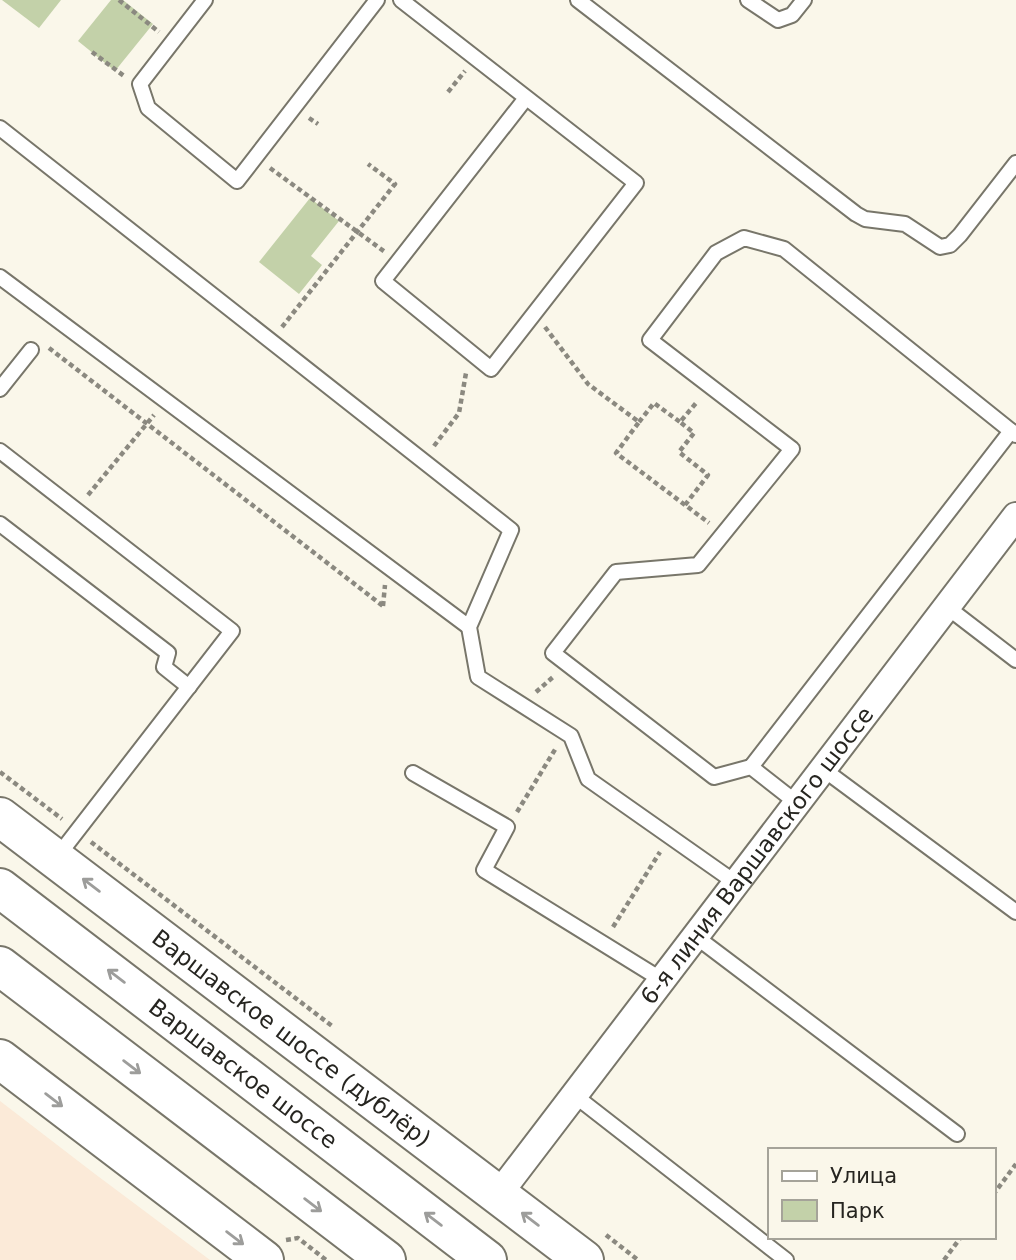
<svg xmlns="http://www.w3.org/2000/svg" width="1016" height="1260" font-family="'DejaVu Sans',sans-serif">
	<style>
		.industrial { fill: #fbead8 }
		.green { fill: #c3d1a9 }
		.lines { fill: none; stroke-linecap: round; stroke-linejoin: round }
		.lane-casing { stroke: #78766a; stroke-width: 18 }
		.street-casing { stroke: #78766a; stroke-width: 30 }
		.secondary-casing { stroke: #78766a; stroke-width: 42 }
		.primary-casing { stroke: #78766a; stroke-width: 42 }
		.path { stroke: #8b8980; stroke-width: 4.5; stroke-dasharray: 5 3.5; stroke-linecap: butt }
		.lane { stroke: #fff; stroke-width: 14 }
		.street { stroke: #fff; stroke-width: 26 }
		.secondary { stroke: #fff; stroke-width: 38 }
		.primary { stroke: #fff; stroke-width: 38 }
		.oneway { stroke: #9d9d9b }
		.labels { text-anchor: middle; stroke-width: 7; stroke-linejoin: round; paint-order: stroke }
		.street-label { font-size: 23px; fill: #262520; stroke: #faf7ea }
	</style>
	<rect width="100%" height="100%" fill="#faf7ea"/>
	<path class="industrial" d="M0,1101l95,73 115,86h-210z"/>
	<g class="green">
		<path d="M2,0h59l-22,28z"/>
		<path d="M111,0h12l30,24 -38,47 -37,-30z"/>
		<path d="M310,198l29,23 -28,35 11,9 -23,29 -40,-32z"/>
	</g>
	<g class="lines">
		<g class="lane-casing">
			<g id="lane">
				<path d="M205,0l-65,84 8,24 89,73 140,-181"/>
				<path d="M401,0l235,183 -145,186 -108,-88 143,-183"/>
				<path d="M578,0l278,214 9,5 40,5 35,23 10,-2 10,-10 56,-72"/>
				<path d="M748,0l30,20 14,-5 12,-15"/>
				<path d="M0,128l511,402 -42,97 9,50 93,59 17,43 148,104"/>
				<path d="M0,277l469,350"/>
				<path d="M0,389l31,-39"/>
				<path d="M0,451l232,180 -175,226"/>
				<path d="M0,524l168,129 -4,14 25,20"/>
				<path d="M947,607l69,53"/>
				<path d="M751,767l260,-336"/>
				<path d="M823,769l193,143"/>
				<path d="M413,773l94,54 -23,43 178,110"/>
				<path d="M797,803l-46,-36 -37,10 -161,-124 63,-81 82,-7 94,-116 -142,-109 66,-87 28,-15 40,11 232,186"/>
				<path d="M695,936l262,198"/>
				<path d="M574,1095l212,165"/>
			</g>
		</g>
		<g class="street-casing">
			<g id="street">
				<path id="s1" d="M498,1195l518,-679"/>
			</g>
		</g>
		<g class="secondary-casing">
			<g id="secondary">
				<path id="s2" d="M0,817l584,443"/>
				<path d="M0,1059l264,201"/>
			</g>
		</g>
		<g class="primary-casing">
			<g id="primary">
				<path id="s3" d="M0,888l487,372"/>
				<path d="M0,966l386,294"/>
			</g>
		</g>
		<g class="path">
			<path d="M119,0l40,32"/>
			<path d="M92,52l32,24"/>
			<path d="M448,92l17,-21"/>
			<path d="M309,118l9,6"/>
			<path d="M270,168l115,84"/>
			<path d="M282,327l113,-143 -27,-20"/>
			<path d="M545,327l43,57 51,38 -23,31 93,70"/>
			<path d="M49,348l334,258"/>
			<path d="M639,422l15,-19 26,19"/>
			<path d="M434,446l25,-33 7,-40"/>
			<path d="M88,495l66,-80"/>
			<path d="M685,505l23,-30 -29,-23 15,-19 -14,-11 17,-20"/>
			<path d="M383,606l2,-21"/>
			<path d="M536,692l17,-15"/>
			<path d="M0,772l62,47"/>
			<path d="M517,812l39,-64"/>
			<path d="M91,842l241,184"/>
			<path d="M613,927l47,-75"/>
			<path d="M993,1195l23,-31"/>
			<path d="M606,1235l32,25"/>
			<path d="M286,1240l12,-2 28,22"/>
			<path d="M944,1260l17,-23"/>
		</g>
		<use href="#lane" class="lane"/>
		<use href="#street" class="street"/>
		<use href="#secondary" class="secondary"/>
		<use href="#primary" class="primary"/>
	</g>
	<defs><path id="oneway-shaft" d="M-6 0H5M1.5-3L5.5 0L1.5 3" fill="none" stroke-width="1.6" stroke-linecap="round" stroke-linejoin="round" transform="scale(1.75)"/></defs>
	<g class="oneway">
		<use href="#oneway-shaft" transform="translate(91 885) rotate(-143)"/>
		<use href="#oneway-shaft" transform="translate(116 976) rotate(-143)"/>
		<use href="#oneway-shaft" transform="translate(132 1067) rotate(37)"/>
		<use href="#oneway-shaft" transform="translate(54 1100) rotate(37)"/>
		<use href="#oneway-shaft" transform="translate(313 1205) rotate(37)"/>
		<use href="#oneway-shaft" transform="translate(433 1219) rotate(-143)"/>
		<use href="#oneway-shaft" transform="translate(530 1219) rotate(-143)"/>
		<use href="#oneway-shaft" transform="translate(235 1238) rotate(37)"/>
	</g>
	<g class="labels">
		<g class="street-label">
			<text dy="8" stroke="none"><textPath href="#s1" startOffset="427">6-я линия Варшавского шоссе</textPath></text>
			<text dy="8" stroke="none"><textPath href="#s2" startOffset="366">Варшавское шоссе (дублёр)</textPath></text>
			<text dy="8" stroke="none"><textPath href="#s3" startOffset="306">Варшавское шоссе</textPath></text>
		</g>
	</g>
	<rect x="768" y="1148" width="228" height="91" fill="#faf7ea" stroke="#a5a399" stroke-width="2"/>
	<rect x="782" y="1171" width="35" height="10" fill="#ffffff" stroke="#a5a399" stroke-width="2"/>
	<text x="830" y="1183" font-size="21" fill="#262520">Улица</text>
	<rect x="782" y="1200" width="35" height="21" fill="#c3d1a9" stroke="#a5a399" stroke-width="2"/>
	<text x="830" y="1218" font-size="21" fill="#262520">Парк</text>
</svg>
